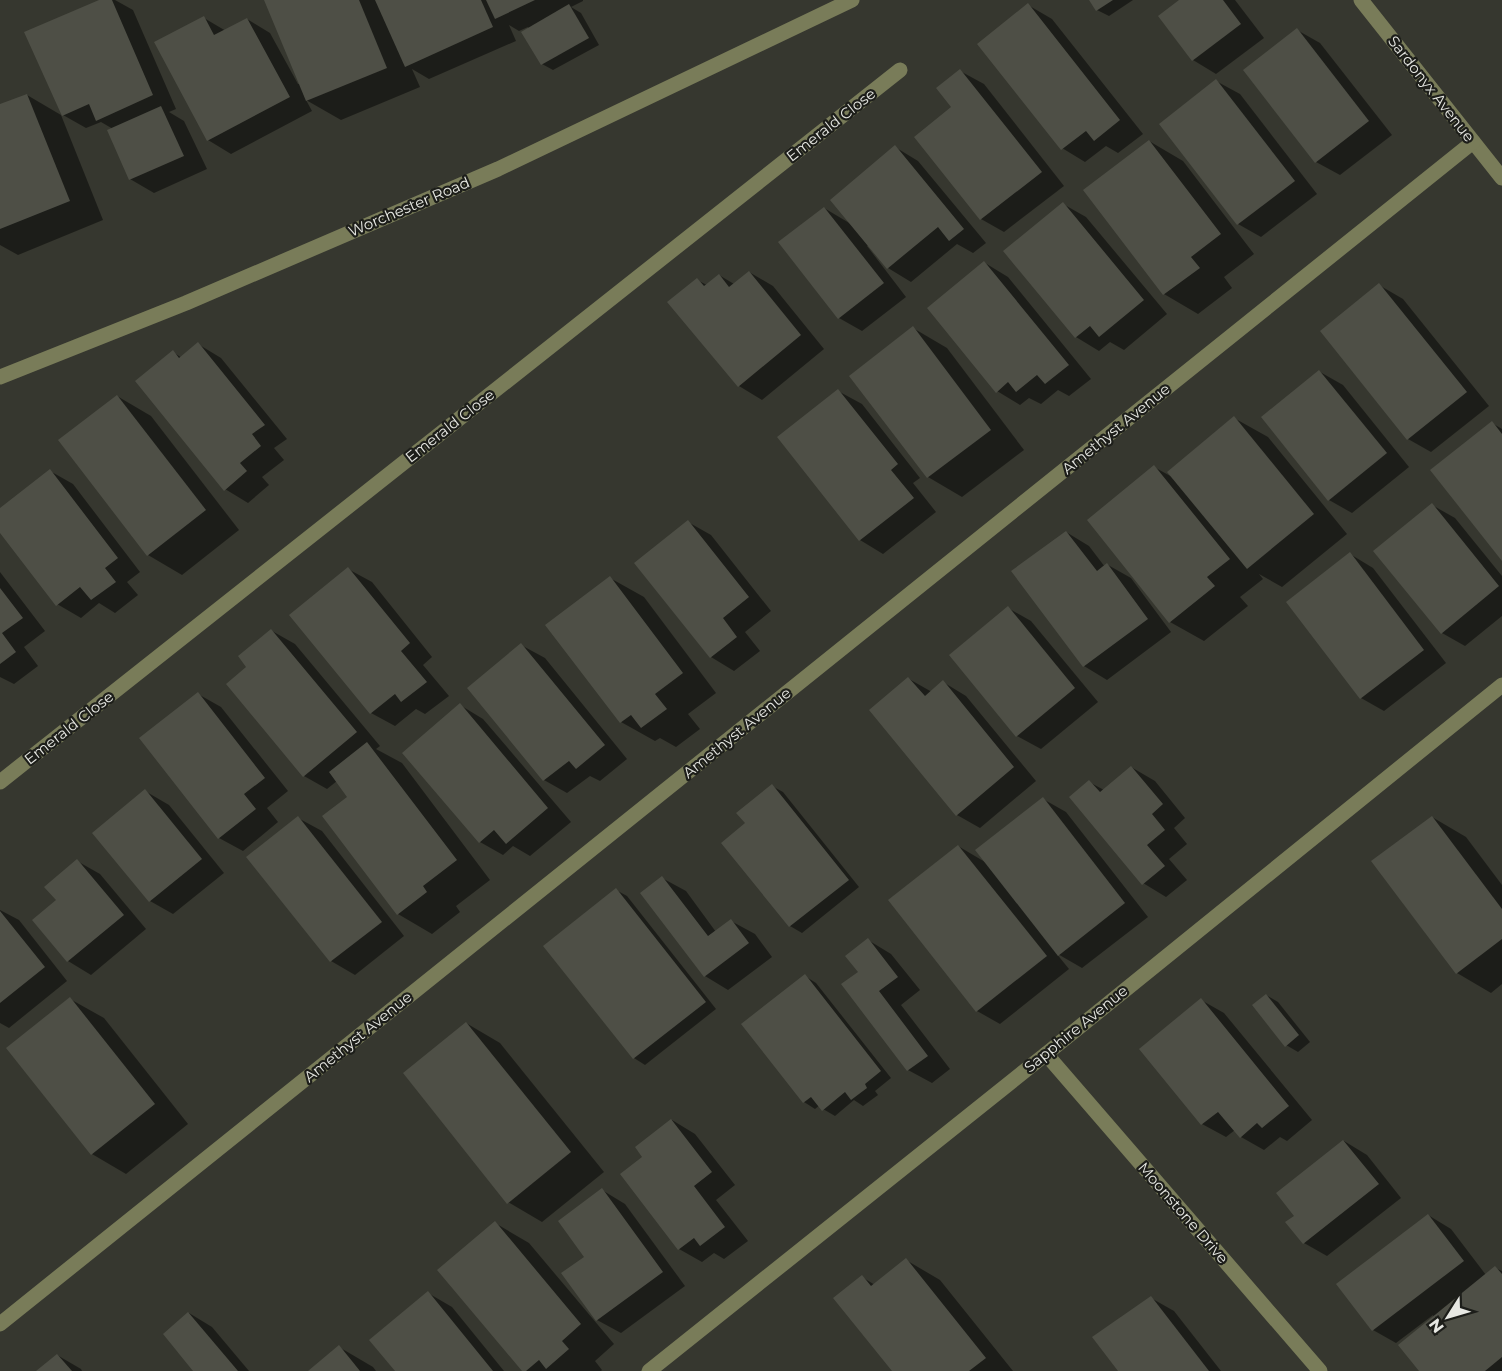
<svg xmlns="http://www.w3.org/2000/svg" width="1502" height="1371" font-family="Montserrat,sans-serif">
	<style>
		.shadow { fill: #0007 }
		.building { fill: #4e4f46 }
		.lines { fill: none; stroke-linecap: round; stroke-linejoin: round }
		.minor { stroke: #797c59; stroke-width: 15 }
		.labels { text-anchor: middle; stroke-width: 4.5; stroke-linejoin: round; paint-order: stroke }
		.street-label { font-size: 15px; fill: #e7e8e3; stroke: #1d1e1a }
	</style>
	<rect width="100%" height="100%" fill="#36372f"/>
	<g class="shadow">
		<path d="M103,0h12l18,10 43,99 -7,3 15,9 23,48 -53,24 -24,-14 -17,-50 -12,-7 -15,6 -23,-13z"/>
		<path d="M265,0h318v1l-12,6 10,6 18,32 -46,25 -11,-6 -14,-37 -9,4 -10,-6 7,16 -87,38 -17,-10 8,18 -79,33 -35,-20 6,11 -81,43 -23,-14 -4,-122 22,13 21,-12 23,14 28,51h2z"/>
		<path d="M1091,0h42l-24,16 -12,-6z"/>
		<path d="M1181,0h54l29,38 -48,36 -23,-14 -33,-44z"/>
		<path d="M1028,5l24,14 91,115 -25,19 -12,-7 -21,16 -23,-14z"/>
		<path d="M1297,30l23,13 72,92 -52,40 -24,-13 -71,-92z"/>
		<path d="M960,71l24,13 80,102 -60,46 -23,-13 -28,-111z"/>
		<path d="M1216,81l24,13 77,100 -56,43 -23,-13z"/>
		<path d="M27,95l34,20 42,105 -85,35 -18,-10v-139z"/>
		<path d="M1149,141l34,20 71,93 -30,23 8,11 -34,26 -34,-20z"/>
		<path d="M895,147l23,14 68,82 -13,10 -16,-9 -46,38 -23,-14 -19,-23 -2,1 39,51 -44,34 -23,-13 -15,-110 27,16z"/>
		<path d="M1063,204l23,13 81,97 -43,36 -14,-8 -11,9 -23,-14 -71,-85z"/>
		<path d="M985,263l23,14 83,102 -22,17 -11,-6 -17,14 -12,-6 -9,7 -23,-14z"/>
		<path d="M749,272l24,14 51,63 -62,51 -23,-14 -42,-106 10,5 12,-10 15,9z"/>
		<path d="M1379,285l24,14 86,107 -58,46 -23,-13z"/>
		<path d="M913,328l34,20 77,102 -62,47 -34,-20 -77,-101z"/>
		<path d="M198,344l23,14 66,81 -13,9 10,12 -22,17 7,8 -21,18 -23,-14 -52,-137 9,6z"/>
		<path d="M1320,372l23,13 66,82 -57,46 -23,-13z"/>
		<path d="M838,391l24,13 58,74 -7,5 23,29 -53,42 -23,-14z"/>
		<path d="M117,396l34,20 88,114 -57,45 -34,-20z"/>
		<path d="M1234,418l34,19 79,97 -65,53 -23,-13 4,5 -23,18 8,9 -44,35 -34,-19 -16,-155 20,11z"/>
		<path d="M1492,423l10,6v130z"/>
		<path d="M50,471l23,13 67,88 -13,10 11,13 -23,18 -16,-10 -18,15 -24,-14 -57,-74v-20z"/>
		<path d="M1432,505l23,13 47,58v40l-37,30 -23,-13z"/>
		<path d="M688,522l23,13 60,76 -26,21 15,19 -26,20 -23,-14z"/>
		<path d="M1066,532l23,14 16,21 3,-2 23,13 40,54 -64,48 -23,-14z"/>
		<path d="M1350,554l23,14 73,95 -62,48 -23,-13z"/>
		<path d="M348,569l24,13 60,75 -9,8 26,31 -24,18 -9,-5 -21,17 -24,-13z"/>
		<path d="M0,572l45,59 -21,16 14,19 -24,18 -14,-7z"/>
		<path d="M610,578l34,19 72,96 -28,21 12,15 -24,18 -16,-9 -5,3 -34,-19z"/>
		<path d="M1008,608l23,13 67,81 -57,47 -24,-13 -66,-81z"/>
		<path d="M272,631l23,13 85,102 -4,3 26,14 88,117 -34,26 4,6 -28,22 -34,-20 -49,-117 -12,-16 -10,8 -23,-13 -56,-109z"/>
		<path d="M521,645l24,13 82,101 -27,22 -10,-5 -23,17 -23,-13z"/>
		<path d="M909,679l23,13 11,-10 23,14 70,85 -56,47 -23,-13z"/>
		<path d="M198,694l23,13 67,84 -21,17 11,14 -35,29 -24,-13z"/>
		<path d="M460,705l23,14 88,103 -41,34 -17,-10 -10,9 -23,-13z"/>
		<path d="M1131,767l24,14 30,37 -11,10 13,16 -18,15 18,21 -21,17 -23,-14 -54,-101 15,8z"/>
		<path d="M772,786l11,6 76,95 -57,46 -12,-7 -67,-83 24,-20z"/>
		<path d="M145,791l24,14 55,68 -51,41 -23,-13z"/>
		<path d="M1043,799l23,13 82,105 -66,51 -26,-15 13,16 -69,55 -23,-13 -19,-165 27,16z"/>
		<path d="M1432,817l34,20 36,48v99l-11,9 -34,-20z"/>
		<path d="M298,818l24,13 82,105 -49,39 -24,-14 -82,-104z"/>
		<path d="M77,861l23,13 46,55 -55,46 -23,-14 -10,-61z"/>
		<path d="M662,878l24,13 30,41 15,-11 24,13 17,23 -44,33 -23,-14z"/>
		<path d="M616,890l11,6 89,113 -71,56 -11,-7z"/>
		<path d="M0,910l19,10 48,61 -58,47 -9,-5z"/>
		<path d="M868,940l23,14 29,36 -19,15 49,64 -18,14 -24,-13 -48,-98z"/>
		<path d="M805,976l11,7 75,95 -16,13 3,4 -15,11 -9,-6 -19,16 -12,-7 -3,-4 -5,4 -11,-7z"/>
		<path d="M1266,995l12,7 32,40 -12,10 -12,-7z"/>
		<path d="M70,999l34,19 84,106 -62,50 -34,-20z"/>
		<path d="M1201,1000l23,13 88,107 -25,21 -7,-4 -16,13 -23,-13 -6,-7 -9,7 -24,-13z"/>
		<path d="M466,1023l34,20 104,129 -62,50 -34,-20z"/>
		<path d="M672,1120l23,14 40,51 -19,15 32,41 -24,18 -10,-6 -12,9 -23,-13 -34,-92z"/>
		<path d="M1344,1141l23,14 34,43 -74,58 -23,-13z"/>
		<path d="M602,1190l23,14 60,82 -64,47 -24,-13 -11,-63z"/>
		<path d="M1428,1215l23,14 35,46 9,-7 7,3v100h-81l13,-53 -1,-3 -37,28 -23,-13z"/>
		<path d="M495,1223l34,20 85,101 -19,17 7,9 -1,1h-77z"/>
		<path d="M906,1260l34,20 73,91h-119l-32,-94 13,8z"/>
		<path d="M428,1293l24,14 52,64h-107z"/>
		<path d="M1151,1298l23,13 47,60h-101z"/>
		<path d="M189,1313l23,14 37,44h-54z"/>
		<path d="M339,1347l34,20 3,4h-66z"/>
		<path d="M57,1355l24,14 1,2h-44z"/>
	</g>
	<g class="building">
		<path d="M99,0h13l41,95 -57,26 -7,-17 -27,12 -38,-84z"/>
		<path d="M264,0h95l28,68 -81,33z"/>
		<path d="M375,0h106l12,27 -88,40z"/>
		<path d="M486,0h49l-40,19z"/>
		<path d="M1089,0h24l-17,11z"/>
		<path d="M1179,0h44l18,24 -49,37 -34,-45z"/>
		<path d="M1028,3l92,117 -26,21 -8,-10 -25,19 -84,-106z"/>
		<path d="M569,4l20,34 -48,27 -20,-33z"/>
		<path d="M204,16l10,19 33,-17 43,79 -83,44 -53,-99z"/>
		<path d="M1297,28l72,93 -54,42 -72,-93z"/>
		<path d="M960,69l82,103 -62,48 -66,-83 37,-30 -15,-19z"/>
		<path d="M1216,79l79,102 -58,44 -78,-101z"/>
		<path d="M27,94l43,107 -70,28v-125z"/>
		<path d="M161,106l23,50 -55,24 -22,-50z"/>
		<path d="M1149,140l72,94 -30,23 9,11 -37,27 -80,-105z"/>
		<path d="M895,145l69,84 -15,12 -11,-14 -51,42 -57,-69z"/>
		<path d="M1063,202l81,98 -45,37 -9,-11 -15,12 -72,-87z"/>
		<path d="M824,207l60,76 -46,36 -60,-77z"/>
		<path d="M984,261l85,104 -24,19 -8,-9 -21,17 -8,-10 -12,11 -69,-85z"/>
		<path d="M749,271l52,64 -63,52 -71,-85 30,-24 7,8 15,-12 10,13z"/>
		<path d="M1379,283l88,109 -60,48 -87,-109z"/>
		<path d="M913,326l78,104 -64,48 -78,-102z"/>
		<path d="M198,342l67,83 -13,9 9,12 -21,17 7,8 -23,20 -89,-110 38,-31 6,8z"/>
		<path d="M1319,370l68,83 -59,48 -67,-84z"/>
		<path d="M838,389l60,75 -7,6 23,28 -55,43 -82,-104z"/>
		<path d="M117,395l89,115 -59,46 -89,-116z"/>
		<path d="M1234,416l80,98 -67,55 -80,-97z"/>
		<path d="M1492,421l10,13v127l-72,-91z"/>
		<path d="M1154,465l76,94 -23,18 8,9 -46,37 -82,-103z"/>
		<path d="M50,469l68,89 -13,10 11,14 -25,18 -11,-13 -24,19 -56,-73v-25z"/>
		<path d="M1432,503l67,83 -58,48 -68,-83z"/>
		<path d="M688,520l61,77 -26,21 14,19 -27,21 -76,-95z"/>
		<path d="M1066,531l31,40 10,-8 41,56 -65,48 -72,-96z"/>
		<path d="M1350,552l74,98 -64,49 -74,-97z"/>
		<path d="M348,567l62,76 -9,8 26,31 -26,20 -6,-8 -25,20 -81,-99z"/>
		<path d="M610,576l73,97 -28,21 12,15 -26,19 -10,-13 -11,8 -75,-98z"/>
		<path d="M0,588l23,30 -21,15 14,19 -16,12z"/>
		<path d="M1008,606l67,82 -59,49 -67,-82z"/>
		<path d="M271,629l86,103 -54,45 -77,-93 20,-17 -8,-11z"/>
		<path d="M521,643l84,102 -29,24 -7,-8 -26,20 -76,-93z"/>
		<path d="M908,677l17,19 18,-16 71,87 -58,49 -87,-106z"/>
		<path d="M198,692l67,86 -21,16 12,15 -38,30 -79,-101z"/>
		<path d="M460,703l88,105 -42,36 -12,-14 -15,13 -77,-90z"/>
		<path d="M367,742l90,118 -34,26 4,6 -30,23 -75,-99 25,-19 -18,-25z"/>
		<path d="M1131,766l32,38 -11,10 13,16 -18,15 18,21 -23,19 -73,-88 20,-17 11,12z"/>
		<path d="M772,784l77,96 -60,47 -68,-84 24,-20 -9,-10z"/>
		<path d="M145,789l57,70 -53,43 -57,-69z"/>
		<path d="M1043,797l82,106 -67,53 -83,-106z"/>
		<path d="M298,816l84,106 -52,40 -84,-105z"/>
		<path d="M1432,816l70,93v30l-46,35 -85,-113z"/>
		<path d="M958,845l89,111 -71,56 -88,-112z"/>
		<path d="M77,859l47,56 -57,47 -35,-42 24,-20 -12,-13z"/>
		<path d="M662,876l46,60 23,-17 18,24 -45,34 -64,-84z"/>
		<path d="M616,888l90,114 -73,57 -90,-113z"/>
		<path d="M0,911l45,56 -45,36z"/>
		<path d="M868,938l30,39 -19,14 49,65 -21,15 -66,-87 17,-12 -13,-16z"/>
		<path d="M805,974l76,97 -16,13 2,4 -16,12 -6,-8 -23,19 -11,-14 -8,6 -62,-79z"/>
		<path d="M1266,994l33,41 -14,12 -33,-42z"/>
		<path d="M70,997l85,107 -64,51 -85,-107z"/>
		<path d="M1201,998l88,108 -27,22 -5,-5 -17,15 -22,-26 -17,13 -62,-76z"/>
		<path d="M466,1022l105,130 -64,52 -104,-131z"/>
		<path d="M671,1119l41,53 -18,14 31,41 -25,19 -6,-8 -16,12 -58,-76 22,-17 -7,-10z"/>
		<path d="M1343,1140l36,44 -76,60 -18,-22 9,-6 -18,-23z"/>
		<path d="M602,1188l61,84 -67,49 -35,-48 23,-16 -26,-36z"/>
		<path d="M1428,1214l36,47 -92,70 -36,-47z"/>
		<path d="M495,1221l86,103 -19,17 7,8 -23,20 -7,-9 -13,11h-4l-85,-101z"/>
		<path d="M906,1258l80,100 -17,13h-77l-59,-73 29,-23 9,11z"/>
		<path d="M1495,1266l7,8v83l-17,14h-66l-21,-26z"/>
		<path d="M428,1291l65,80h-98l-26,-31z"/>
		<path d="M1151,1296l58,75h-91l-26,-34z"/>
		<path d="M188,1312l50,59h-45l-30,-37z"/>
		<path d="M339,1345l21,26h-52z"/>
		<path d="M57,1354l15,17h-36z"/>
	</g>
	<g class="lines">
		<g class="minor">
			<path d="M1361,0l141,178"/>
			<path d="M0,377l186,-74 312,-134 354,-169"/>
			<path d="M0,782l900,-712"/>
			<path d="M1046,1054l274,317"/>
			<path d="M0,1324l1473,-1182"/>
			<path d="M649,1371l397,-317 456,-369"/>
		</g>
	</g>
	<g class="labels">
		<g class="street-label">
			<text transform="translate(1431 89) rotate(52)" y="5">Sardonyx Avenue</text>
			<text transform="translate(831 125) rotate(-38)" y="5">Emerald Close</text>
			<text transform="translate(409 207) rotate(-23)" y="5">Worchester Road</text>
			<text transform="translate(450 426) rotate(-38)" y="5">Emerald Close</text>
			<text transform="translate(1116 429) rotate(-39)" y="5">Amethyst Avenue</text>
			<text transform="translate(69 728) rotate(-38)" y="5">Emerald Close</text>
			<text transform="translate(737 733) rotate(-39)" y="5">Amethyst Avenue</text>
			<text transform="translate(1076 1029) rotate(-39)" y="5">Sapphire Avenue</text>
			<text transform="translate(358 1037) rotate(-39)" y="5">Amethyst Avenue</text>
			<text transform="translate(1183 1213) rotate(49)" y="5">Moonstone Drive</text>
		</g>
	</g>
	<g transform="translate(1448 1317) rotate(233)" stroke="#1d1e1a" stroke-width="4.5" paint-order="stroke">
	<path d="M0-4.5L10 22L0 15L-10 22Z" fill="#e7e8e3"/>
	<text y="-9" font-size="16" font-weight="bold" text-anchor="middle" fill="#e7e8e3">N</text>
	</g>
</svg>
